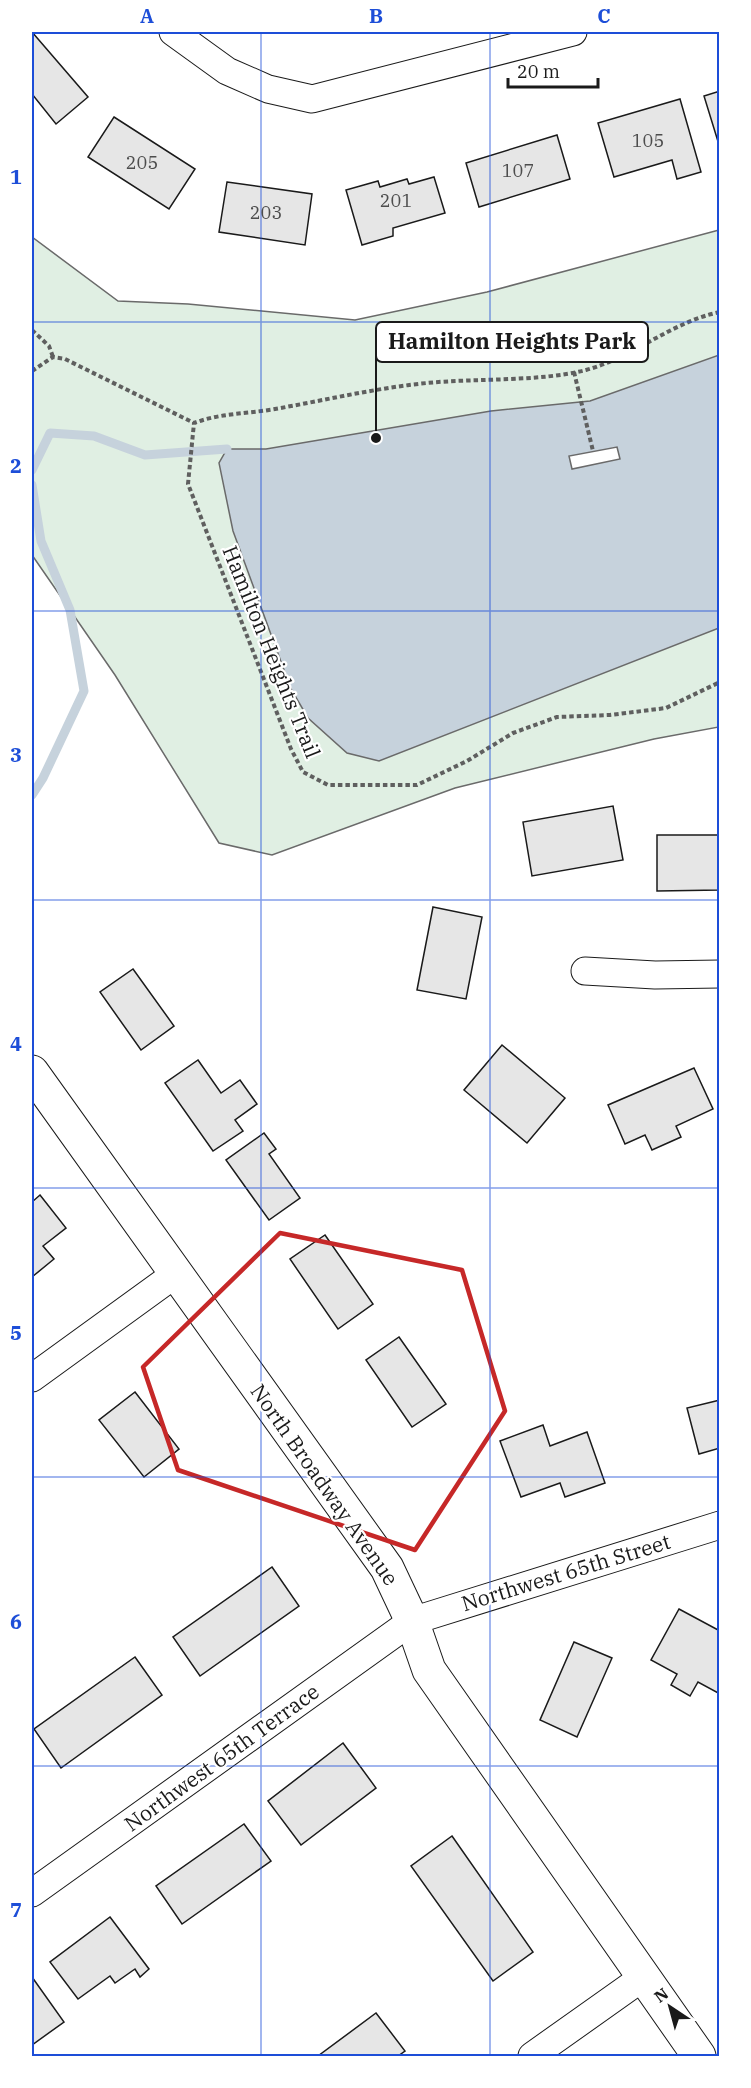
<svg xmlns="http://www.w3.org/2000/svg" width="751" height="2088" font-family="'IBM Plex Serif',serif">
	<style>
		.green { fill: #e0efe3; stroke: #6a6a6a; stroke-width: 1.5 }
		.water { fill: #c6d2dc; stroke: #6a6a6a; stroke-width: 1.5 }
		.pier { fill: #fff; stroke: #6a6a6a; stroke-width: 1.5 }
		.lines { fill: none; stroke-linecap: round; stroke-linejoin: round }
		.stream { stroke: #c6d2dc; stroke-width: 9 }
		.building { fill: #e6e6e6; stroke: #1a1a1a; stroke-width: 1.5 }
		.minor-casing { stroke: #1a1a1a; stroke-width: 29 }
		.tertiary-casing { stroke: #1a1a1a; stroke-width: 35 }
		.path { stroke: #5f5f5f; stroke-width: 4; stroke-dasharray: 4.5 3; stroke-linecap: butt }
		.minor { stroke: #fff; stroke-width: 27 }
		.tertiary { stroke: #fff; stroke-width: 33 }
		.marked { fill: none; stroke: #c62828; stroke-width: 4.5; stroke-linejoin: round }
		.grid { fill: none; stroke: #1d4ed8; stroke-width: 1.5; stroke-opacity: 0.55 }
		.labels { text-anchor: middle; stroke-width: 4.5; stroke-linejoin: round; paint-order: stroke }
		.number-label { font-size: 18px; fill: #4d4d4d }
		.street-label { font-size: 21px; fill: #1a1a1a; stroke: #fff }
		.leader { fill: none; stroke: #1a1a1a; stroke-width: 2 }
		.callout-dot { fill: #1a1a1a; stroke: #fff; stroke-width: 2 }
		.callout { fill: #fff; stroke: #1a1a1a; stroke-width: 2 }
		.callout-label { font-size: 22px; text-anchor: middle; font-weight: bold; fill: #1a1a1a }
		.neatline { fill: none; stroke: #1d4ed8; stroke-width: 2 }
		.grid-label { font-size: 20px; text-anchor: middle; font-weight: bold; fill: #1d4ed8 }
	</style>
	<rect width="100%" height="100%" fill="#fff"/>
	<path class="green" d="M719,230v497l-65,12 -199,49 -183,67 -53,-12 -104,-168 -83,-120v-318l86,64 70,3 167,16 132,-28z"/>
	<path class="water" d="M719,355v273l-340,133 -32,-8 -39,-35 -17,-29 -58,-158 -14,-68 8,-14h39l225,-38 99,-10z"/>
	<path class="pier" d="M617,447l3,12 -48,10 -3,-13z"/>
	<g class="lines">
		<g class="stream">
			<path d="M32,470l18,-37 44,3 51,19 82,-6"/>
			<path d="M32,485l9,56 29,69 14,81 -41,87 -11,17"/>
		</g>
	</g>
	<g class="building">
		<path d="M32,32l56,65 -32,27 -24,-30z"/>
		<path d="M720,91v57l-16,-52z"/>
		<path d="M680,99l21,73 -24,7 -5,-19 -58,17 -16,-54z"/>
		<path d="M114,117l81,52 -26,40 -81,-52z"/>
		<path d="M557,135l13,44 -91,28 -13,-44z"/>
		<path d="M434,177l11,36 -52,15v8l-31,9 -16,-55 32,-9 2,6 27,-8 2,5z"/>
		<path d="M227,182l85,12 -7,51 -86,-13z"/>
		<path d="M613,806l10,54 -91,16 -9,-54z"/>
		<path d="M657,835h63v55l-63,1z"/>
		<path d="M433,907l49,10 -16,82 -49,-9z"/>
		<path d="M133,969l41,57 -33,24 -41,-58z"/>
		<path d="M502,1045l63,53 -38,45 -63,-53z"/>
		<path d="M198,1060l23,33 19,-13 17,24 -22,16 8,11 -30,20 -48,-68z"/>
		<path d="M694,1068l19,41 -37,17 5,11 -29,13 -7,-15 -20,9 -17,-39z"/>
		<path d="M264,1133l12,16 -7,5 31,44 -31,22 -43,-60z"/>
		<path d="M40,1195l26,33 -23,18 11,13 -22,18v-75z"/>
		<path d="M325,1235l48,69 -35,25 -48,-70z"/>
		<path d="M399,1337l47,67 -34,23 -46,-67z"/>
		<path d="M135,1392l44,57 -35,28 -45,-57z"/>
		<path d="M720,1400v48l-21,6 -12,-46z"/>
		<path d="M543,1425l7,21 37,-14 18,51 -40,14 -5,-14 -39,14 -21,-56z"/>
		<path d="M272,1567l27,39 -99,70 -27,-39z"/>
		<path d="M679,1609l41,22v63l-22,-12 -8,14 -19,-11 6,-11 -26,-14z"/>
		<path d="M574,1642l38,16 -35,79 -37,-17z"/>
		<path d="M135,1657l27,38 -101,73 -27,-39z"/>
		<path d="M343,1743l33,45 -75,57 -33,-44z"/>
		<path d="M244,1824l27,37 -89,63 -26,-38z"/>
		<path d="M452,1836l81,116 -40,29 -82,-115z"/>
		<path d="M110,1917l39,52 -9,8 -5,-8 -20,14 -5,-7 -32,23 -28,-37z"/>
		<path d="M32,1977l32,45 -32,23z"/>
		<path d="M376,2013l29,38 -7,5h-80z"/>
	</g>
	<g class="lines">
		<g class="minor-casing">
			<g id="minor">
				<path d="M173,32l54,39 41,18 44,10 261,-67"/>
				<path d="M585,971l70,4 65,-1"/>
				<path d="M32,1378l142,-103"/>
				<path d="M32,1893l380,-272 308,-96"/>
				<path d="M532,2056l110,-78"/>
			</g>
		</g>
		<g class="tertiary-casing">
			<path id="tertiary" d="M32,1072l355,496 25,53 17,49 270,386"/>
		</g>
		<g class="path">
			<path d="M720,312c-49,10 -86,45 -134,58 -47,12 -109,8 -159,13 -51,5 -101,17 -152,26 -28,5 -55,4 -81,14l-6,61 103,265 12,23 25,13h89l50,-24 46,-28 44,-16 53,-2 56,-7 54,-26"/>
			<path d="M32,330l17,16 4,11"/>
			<path d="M32,371l21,-14 12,2 129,64"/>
			<path d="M574,372l19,79"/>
		</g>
		<use href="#minor" class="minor"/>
		<use href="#tertiary" class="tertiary"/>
	</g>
	<path class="marked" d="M280,1233l182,37 43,141 -90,139 -237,-80 -35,-103z"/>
	<path class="grid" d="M261,32v2024M490,32v2024M32,322h688M32,611h688M32,900h688M32,1188h688M32,1477h688M32,1766h688"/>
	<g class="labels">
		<g class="number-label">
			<text x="648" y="147">105</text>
			<text x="142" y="169">205</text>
			<text x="518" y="177">107</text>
			<text x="396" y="207">201</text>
			<text x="266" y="219">203</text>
		</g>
		<g class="street-label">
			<text transform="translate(271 652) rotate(68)" y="7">Hamilton Heights Trail</text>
			<text transform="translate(324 1485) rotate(55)" y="7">North Broadway Avenue</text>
			<text transform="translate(566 1573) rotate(-17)" y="7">Northwest 65th Street</text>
			<text transform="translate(222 1758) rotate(-36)" y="7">Northwest 65th Terrace</text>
		</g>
	</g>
	<path class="leader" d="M376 438L376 342"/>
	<circle class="callout-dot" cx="376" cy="438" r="6"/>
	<rect class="callout" x="376" y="322" width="272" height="40" rx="6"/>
	<g class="callout-label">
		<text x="512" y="349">Hamilton Heights Park</text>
	</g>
	<rect width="751" height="2088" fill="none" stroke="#ffffff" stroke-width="66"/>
	<g transform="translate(670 2007) rotate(324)" stroke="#ffffff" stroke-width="4.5" paint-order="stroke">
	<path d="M0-4.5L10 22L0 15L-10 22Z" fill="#1a1a1a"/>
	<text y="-9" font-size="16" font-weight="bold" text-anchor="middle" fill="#1a1a1a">N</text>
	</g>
	<path d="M508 78v9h90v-9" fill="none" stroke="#1a1a1a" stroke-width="3"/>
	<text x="517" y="78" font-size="18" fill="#1a1a1a" stroke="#ffffff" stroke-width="4.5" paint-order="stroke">20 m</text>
	<rect x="33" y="33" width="685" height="2022" class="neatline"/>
	<g class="grid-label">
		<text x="147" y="23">A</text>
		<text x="376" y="23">B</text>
		<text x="604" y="23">C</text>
		<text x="16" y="184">1</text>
		<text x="16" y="473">2</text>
		<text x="16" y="762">3</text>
		<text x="16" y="1051">4</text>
		<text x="16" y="1340">5</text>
		<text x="16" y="1629">6</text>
		<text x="16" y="1917">7</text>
	</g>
</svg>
